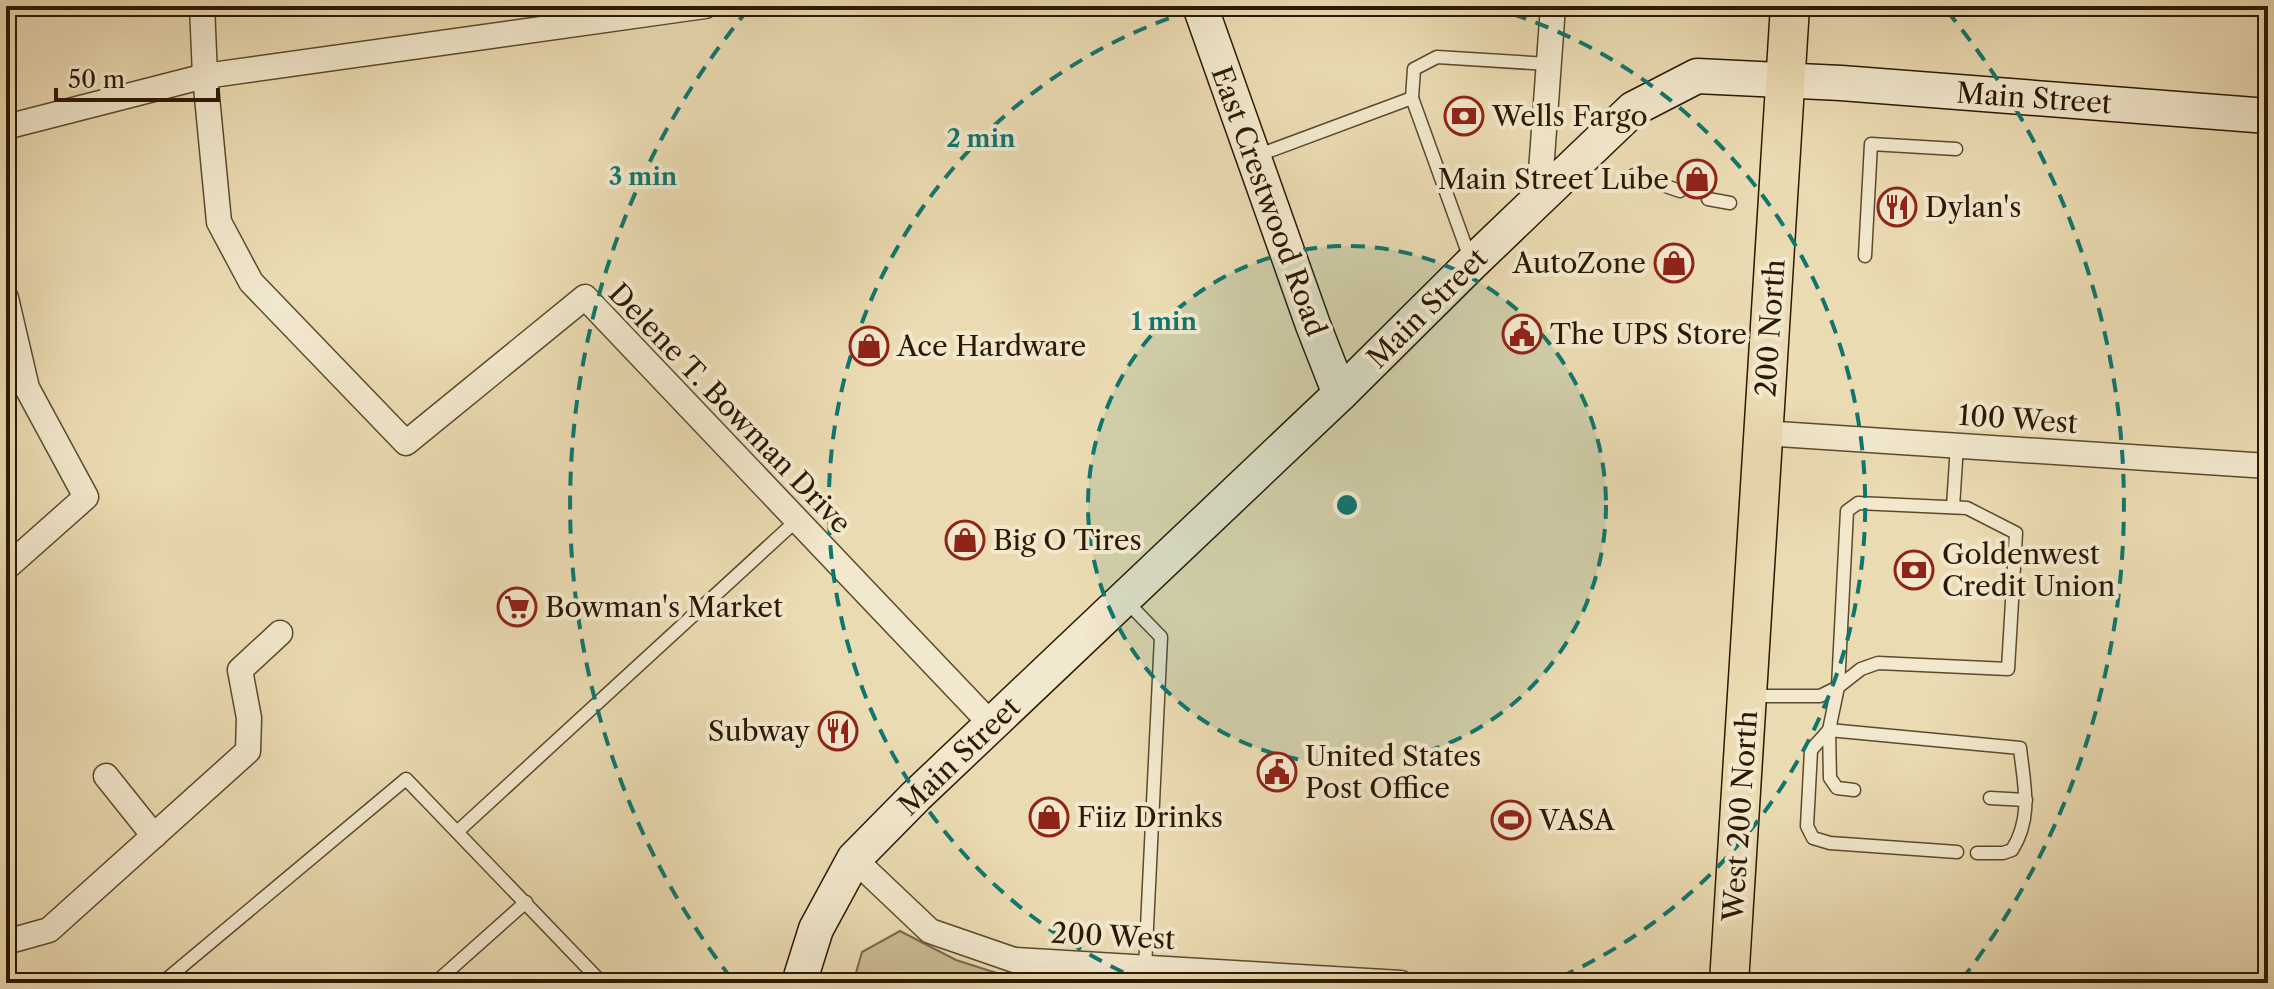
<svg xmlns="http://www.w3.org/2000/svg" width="2274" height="989" font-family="'Libre Caslon Text',serif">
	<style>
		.green { fill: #caba94; stroke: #7a6a4a; stroke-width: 2 }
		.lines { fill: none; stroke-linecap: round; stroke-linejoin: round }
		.lane-casing { stroke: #5b4a2d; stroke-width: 15 }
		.street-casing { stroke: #5b4a2d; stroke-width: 27 }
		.secondary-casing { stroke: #2b1901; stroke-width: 37 }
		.primary-casing { stroke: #2b1901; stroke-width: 41 }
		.lane { stroke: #f2e8cd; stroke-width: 12 }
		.street { stroke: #f2e8cd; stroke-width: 24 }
		.secondary { stroke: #f2e8cd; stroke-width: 34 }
		.primary { stroke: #ebdbb2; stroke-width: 38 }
		.ring { fill: none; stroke: #0f766e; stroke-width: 4; stroke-dasharray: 14 10 }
		.labels { text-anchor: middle; stroke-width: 8; stroke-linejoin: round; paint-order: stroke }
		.street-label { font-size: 28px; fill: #2b1901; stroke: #f2e8cd }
		.poi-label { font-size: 28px; fill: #2b1901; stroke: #f2e8cd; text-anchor: start }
		.centre { fill: #0f766e; stroke: #f2e8cd; stroke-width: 4 }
		.ring-label { font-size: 24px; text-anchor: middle; font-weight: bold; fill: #0f766e; stroke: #f2e8cd; stroke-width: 8; stroke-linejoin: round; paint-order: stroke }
	</style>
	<rect width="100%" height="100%" fill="#ebdbb2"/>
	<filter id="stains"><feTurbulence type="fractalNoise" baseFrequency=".0025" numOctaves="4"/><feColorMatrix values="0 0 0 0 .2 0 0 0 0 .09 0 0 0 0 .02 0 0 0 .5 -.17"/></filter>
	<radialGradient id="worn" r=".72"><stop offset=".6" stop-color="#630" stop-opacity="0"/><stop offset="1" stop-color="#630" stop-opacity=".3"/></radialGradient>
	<path class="green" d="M900,931l56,29 53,17 79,6h-235l9,-31z"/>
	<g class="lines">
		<g class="lane-casing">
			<g id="lane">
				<path d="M1412,98l59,163"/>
				<path d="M1256,156l156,-58 2,-29 23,-12 111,7"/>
				<path d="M1634,175l46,16"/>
				<path d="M1708,199l22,4"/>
				<path d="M1865,256l6,-112 85,5"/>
				<path d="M1953,507l4,-62"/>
				<path d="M1127,602l34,35 -16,331"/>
				<path d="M1750,696h70l18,-9 23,-18 17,-6 130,6 8,-136 -49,-25 -109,-5 -11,8 -9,176 -9,43 1,48 7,10 17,2"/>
				<path d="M1829,730l191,18c4,37 13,69 -8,102l-9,3h-26"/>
				<path d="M1829,730l-18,20 -4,76 6,12 17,5 127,9"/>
				<path d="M1990,798l36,2"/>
				<path d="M457,832l340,-312"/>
				<path d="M162,983l244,-204 196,204"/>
				<path d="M435,983l91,-81"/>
			</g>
		</g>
		<g class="street-casing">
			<g id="street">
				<path d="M202,6l3,70 14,146 32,60 155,161 179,-146 406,427"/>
				<path d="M6,127l199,-51 500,-70"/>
				<path d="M1539,199l14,-193"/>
				<path d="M6,298l21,90 59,109 -80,71"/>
				<path d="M1764,433l504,33"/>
				<path d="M106,776l48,60"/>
				<path d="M854,859l76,72 84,29 387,23"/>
				<path d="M6,942l43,-12 199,-179 1,-33 -9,-48 40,-37"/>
			</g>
		</g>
		<g class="secondary-casing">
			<g id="secondary">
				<path d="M1200,6l113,319 27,69"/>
				<path d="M799,983l17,-54 38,-70 62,-63 424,-402 132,-131 161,-154 64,-33 144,7 427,33"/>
			</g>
		</g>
		<g class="primary-casing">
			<path id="primary" d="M1729,983l61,-977"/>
		</g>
		<use href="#lane" class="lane"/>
		<use href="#street" class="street"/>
		<use href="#secondary" class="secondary"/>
		<use href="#primary" class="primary"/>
	</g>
	<circle cx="1347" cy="505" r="259" fill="#0f766e" fill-opacity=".12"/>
	<g class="ring">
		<circle cx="1347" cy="505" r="259"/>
		<path d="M1145 982A518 518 0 0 1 1204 7M1490 7A518 518 0 0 1 1549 982"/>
		<path d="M731 978A777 777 0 0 1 747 11M1947 11A777 777 0 0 1 1963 978"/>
	</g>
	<defs>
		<g id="bank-ring" transform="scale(2)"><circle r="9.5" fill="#f2e8cd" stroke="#8f2418" stroke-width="1.5"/><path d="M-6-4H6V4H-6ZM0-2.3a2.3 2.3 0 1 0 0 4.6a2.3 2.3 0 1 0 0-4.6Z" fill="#8f2418"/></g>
		<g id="shop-ring" transform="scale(2)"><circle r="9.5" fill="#f2e8cd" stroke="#8f2418" stroke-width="1.5"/><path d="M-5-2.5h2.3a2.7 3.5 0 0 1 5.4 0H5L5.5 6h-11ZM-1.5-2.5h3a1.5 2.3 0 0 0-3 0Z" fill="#8f2418"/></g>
		<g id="restaurant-ring" transform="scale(2)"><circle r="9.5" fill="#f2e8cd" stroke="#8f2418" stroke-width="1.5"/><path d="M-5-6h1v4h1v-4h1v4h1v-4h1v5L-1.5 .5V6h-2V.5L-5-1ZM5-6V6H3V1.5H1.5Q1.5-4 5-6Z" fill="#8f2418"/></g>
		<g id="civic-ring" transform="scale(2)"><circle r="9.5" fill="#f2e8cd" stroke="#8f2418" stroke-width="1.5"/><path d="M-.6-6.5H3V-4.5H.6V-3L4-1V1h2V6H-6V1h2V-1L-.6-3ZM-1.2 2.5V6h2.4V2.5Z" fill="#8f2418"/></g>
		<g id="supermarket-ring" transform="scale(2)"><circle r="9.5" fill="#f2e8cd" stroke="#8f2418" stroke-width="1.5"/><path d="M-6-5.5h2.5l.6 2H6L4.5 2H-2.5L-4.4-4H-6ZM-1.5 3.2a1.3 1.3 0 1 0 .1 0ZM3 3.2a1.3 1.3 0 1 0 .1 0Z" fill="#8f2418"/></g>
		<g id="stadium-ring" transform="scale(2)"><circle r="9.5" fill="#f2e8cd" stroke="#8f2418" stroke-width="1.5"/><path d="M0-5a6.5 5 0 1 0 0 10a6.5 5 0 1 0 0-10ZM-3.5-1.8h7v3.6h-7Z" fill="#8f2418"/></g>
	</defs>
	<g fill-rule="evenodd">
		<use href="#bank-ring" x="1464" y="116"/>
		<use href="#shop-ring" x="1697" y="179"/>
		<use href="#restaurant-ring" x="1897" y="207"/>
		<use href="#shop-ring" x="1674" y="263"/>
		<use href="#civic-ring" x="1522" y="334"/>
		<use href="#shop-ring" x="869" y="346"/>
		<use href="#shop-ring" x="965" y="540"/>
		<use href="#bank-ring" x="1914" y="570"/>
		<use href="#supermarket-ring" x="517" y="607"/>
		<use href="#restaurant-ring" x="838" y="731"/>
		<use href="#civic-ring" x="1277" y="772"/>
		<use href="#shop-ring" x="1049" y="817"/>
		<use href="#stadium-ring" x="1511" y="820"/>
	</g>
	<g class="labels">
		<g class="street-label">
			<text transform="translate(2034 98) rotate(4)" y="10">Main Street</text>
			<text transform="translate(1269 201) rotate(70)" y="10">East Crestwood Road</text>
			<text transform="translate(1427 308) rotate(-45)" y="10">Main Street</text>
			<text transform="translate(1770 328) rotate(-86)" y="10">200 North</text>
			<text transform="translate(730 408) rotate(46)" y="10">Delene T. Bowman Drive</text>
			<text transform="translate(2018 419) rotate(4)" y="10">100 West</text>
			<text transform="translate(959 756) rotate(-44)" y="10">Main Street</text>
			<text transform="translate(1740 816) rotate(-86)" y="10">West 200 North</text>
			<text transform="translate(1113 936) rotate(3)" y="10">200 West</text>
		</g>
		<g class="poi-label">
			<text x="1492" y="126">Wells Fargo</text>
			<text x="1669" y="189" text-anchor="end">Main Street Lube</text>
			<text x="1925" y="217">Dylan's</text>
			<text x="1646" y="273" text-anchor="end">AutoZone</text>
			<text x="1550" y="344">The UPS Store</text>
			<text x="897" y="356">Ace Hardware</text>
			<text x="993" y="550">Big O Tires</text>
			<text x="1942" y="564">Goldenwest<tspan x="1942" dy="32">Credit Union</tspan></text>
			<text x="545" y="617">Bowman's Market</text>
			<text x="810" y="741" text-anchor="end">Subway</text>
			<text x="1305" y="766">United States<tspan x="1305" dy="32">Post Office</tspan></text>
			<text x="1077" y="827">Fiiz Drinks</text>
			<text x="1539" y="830">VASA</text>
		</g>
	</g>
	<circle cx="1347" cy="505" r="12" class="centre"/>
	<g class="ring-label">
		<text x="981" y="147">2 min</text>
		<text x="643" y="185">3 min</text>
		<text x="1164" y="330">1 min</text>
	</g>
	<rect width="2274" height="989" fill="none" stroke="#ebdbb2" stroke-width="32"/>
	<rect x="8" y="8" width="2258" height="973" fill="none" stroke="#2b1901" stroke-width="4"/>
	<rect x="16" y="16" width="2242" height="957" fill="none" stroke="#2b1901" stroke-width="2"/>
	<path d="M56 88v12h162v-12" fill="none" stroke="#2b1901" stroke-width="4"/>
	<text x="68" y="88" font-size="24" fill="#2b1901" stroke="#f2e8cd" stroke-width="6" paint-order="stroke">50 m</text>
	<rect width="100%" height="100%" filter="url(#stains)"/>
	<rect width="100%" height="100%" fill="url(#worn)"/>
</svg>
